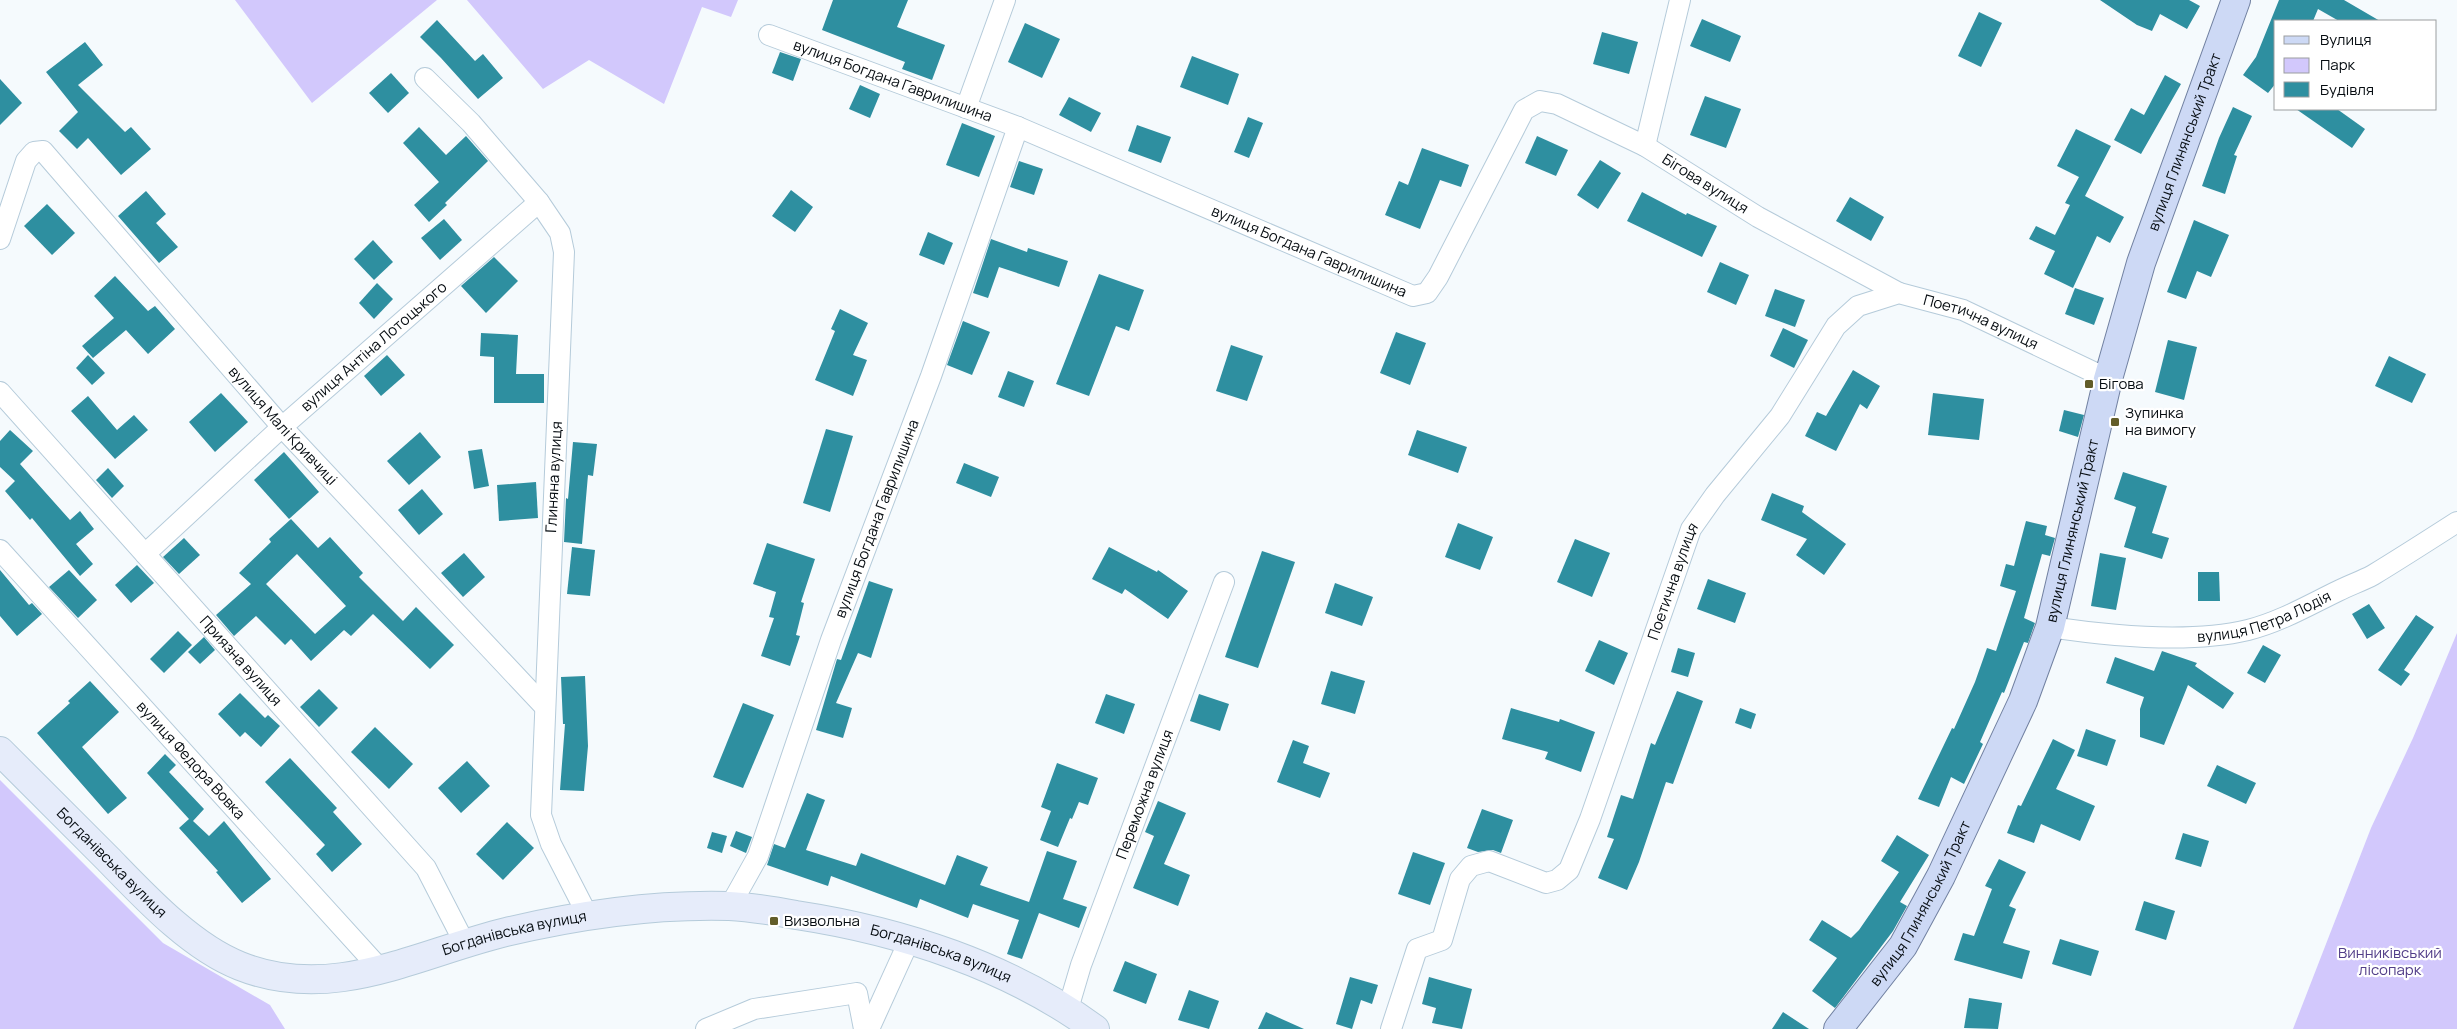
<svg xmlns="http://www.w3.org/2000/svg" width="2457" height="1029" font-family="Manrope,sans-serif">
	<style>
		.green { fill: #d2c8fc }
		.building { fill: #2e8fa0; fill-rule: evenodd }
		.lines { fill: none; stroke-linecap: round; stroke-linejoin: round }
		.street-casing { stroke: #b5cbda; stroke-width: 22 }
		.secondary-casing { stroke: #b5cbda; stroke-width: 30 }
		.primary-casing { stroke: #7181a1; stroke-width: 30 }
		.street { stroke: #fff; stroke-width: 20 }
		.secondary { stroke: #e6ecfa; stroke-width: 28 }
		.primary { stroke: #cdd9f5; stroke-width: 28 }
		.poi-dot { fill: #625d29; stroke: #fff; stroke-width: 2 }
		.labels { text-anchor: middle; stroke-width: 4.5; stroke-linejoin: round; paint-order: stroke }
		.street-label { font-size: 15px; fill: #060c11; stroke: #fff }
		.poi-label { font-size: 15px; fill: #060c11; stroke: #fff; text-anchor: start }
		.park-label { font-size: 15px; fill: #513d88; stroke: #fff }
	</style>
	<rect width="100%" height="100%" fill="#f5fafd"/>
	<g class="green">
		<path d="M235,0h202l-125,103z"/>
		<path d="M467,0h271l-7,17 -29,-10 -38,97 -75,-44 -46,29z"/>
		<path d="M2457,633v396h-164l78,-201 42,-90z"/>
		<path d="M0,780l163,163 107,62 15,24h-285z"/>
	</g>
	<g class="building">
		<path d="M833,0h75l-11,27 48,18 -13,35 -30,-11 3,-7 -83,-32z"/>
		<path d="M2100,0h89l11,6 -13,23 -27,-15 -8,17 -15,-6z"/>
		<path d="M2279,0h65l36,21h-41l-21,-12 -5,12h-37v62l-8,10 -25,-18 13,-18z"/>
		<path d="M1979,12l23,11 -21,44 -23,-11z"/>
		<path d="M1702,19l39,17 -11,26 -40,-16z"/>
		<path d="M437,20l38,41 8,-7 20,24 -25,21 -37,-41 -21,-21z"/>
		<path d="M1025,23l35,16 -18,39 -34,-16z"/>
		<path d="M1602,32l36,10 -9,32 -36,-10z"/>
		<path d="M85,42l18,23 -25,20 47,47 6,-5 20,22 -30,26 -33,-37 -11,11 -18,-18 19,-19 -32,-40z"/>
		<path d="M780,52l21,7 -8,22 -21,-8z"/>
		<path d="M1192,56l47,18 -11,31 -48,-18z"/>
		<path d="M391,73l18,20 -21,20 -19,-20z"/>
		<path d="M2165,75l16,9 -40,70 -27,-14 17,-32 13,7z"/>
		<path d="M0,79l22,24 -22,22z"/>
		<path d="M860,85l20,9 -10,24 -21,-9z"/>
		<path d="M1705,96l36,13 -15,39 -36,-13z"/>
		<path d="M1069,97l32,16 -10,19 -32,-17z"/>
		<path d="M2233,107l19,9 -18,39 3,1 -12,38 -23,-8 17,-48z"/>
		<path d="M2296,109h41l28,20 -13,19z"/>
		<path d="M1248,117l15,6 -14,35 -15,-6z"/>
		<path d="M962,123l33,13 -16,41 -33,-12z"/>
		<path d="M1137,125l34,12 -10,26 -33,-12z"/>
		<path d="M419,127l27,28 20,-19 22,25 -43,42 2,2 -18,17 -15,-17 25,-23 -36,-39z"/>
		<path d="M2076,129l35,17 -26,50 39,21 -14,26 -13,-7 -24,52 -29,-14 11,-23 -26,-12 7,-13 19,9 15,-30 -5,-2 14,-26 -22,-11z"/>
		<path d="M1537,136l31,14 -12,26 -31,-13z"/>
		<path d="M1422,148l47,17 -8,22 -21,-7 -20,49 -35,-14 14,-34 9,4z"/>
		<path d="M1600,160l21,13 -23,36 -21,-14z"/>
		<path d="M1019,161l24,8 -9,26 -24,-8z"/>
		<path d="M791,190l22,17 -18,25 -23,-16z"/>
		<path d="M146,191l20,23 -10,9 22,24 -19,16 -41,-47z"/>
		<path d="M1642,192l44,23 1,-2 30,13 -15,31 -75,-36z"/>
		<path d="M1850,197l34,20 -13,24 -35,-20z"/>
		<path d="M47,204l28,29 -23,22 -28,-29z"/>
		<path d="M444,219l18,21 -22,20 -19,-22z"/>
		<path d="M2194,220l35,15 -18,42 -14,-6 -11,28 -19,-7z"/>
		<path d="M928,232l25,11 -9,22 -25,-10z"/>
		<path d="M991,239l36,13 1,-4 40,13 -9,26 -60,-20 -11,31 -15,-5z"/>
		<path d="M373,240l20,22 -19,18 -20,-21z"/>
		<path d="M494,257l24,24 -32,32 -25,-27z"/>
		<path d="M1720,262l29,13 -13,30 -29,-13z"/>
		<path d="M1099,274l45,16 -15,41 -13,-5 -27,70 -33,-12z"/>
		<path d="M115,276l33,35 7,-5 20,23 -27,25 -22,-24 -33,28 -11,-12 32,-28 -20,-22z"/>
		<path d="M377,283l16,16 -19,20 -15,-16z"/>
		<path d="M2075,288l29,10 -10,27 -29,-11z"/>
		<path d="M1775,289l30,11 -10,27 -30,-11z"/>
		<path d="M840,309l28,14 -15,32 14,5 -14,36 -38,-16 20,-49 -4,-2z"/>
		<path d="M963,321l27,11 -18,43 -25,-10z"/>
		<path d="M1783,328l25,12 -14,28 -24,-12z"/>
		<path d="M1396,332l30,11 -16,42 -30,-12z"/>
		<path d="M481,333l37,2 -2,39h28v29h-50v-46l-14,-1z"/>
		<path d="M2168,340l29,7 -13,53 -29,-8z"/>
		<path d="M1231,345l32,11 -16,45 -31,-10z"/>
		<path d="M88,355l17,18 -13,12 -16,-17z"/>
		<path d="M387,355l18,20 -24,21 -17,-20z"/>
		<path d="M2389,356l37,18 -14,29 -37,-17z"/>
		<path d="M1853,370l27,16 -13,23 -7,-5 -24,47 -31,-15 12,-24 9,4z"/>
		<path d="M1008,371l26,10 -10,26 -26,-10z"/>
		<path d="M221,393l27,29 -33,30 -26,-30z"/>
		<path d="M1933,393l51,6 -5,41 -51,-5z"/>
		<path d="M88,396l29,34 17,-15 14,15 -33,29 -44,-48z"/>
		<path d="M2064,410l20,5 -6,22 -19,-6z"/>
		<path d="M826,429l27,7 -23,76 -27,-9z"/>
		<path d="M10,430l23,21 -13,13 50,56 10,-9 14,18 -18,15 17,20 -13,12 -48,-58 -2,2 -25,-29 10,-10 -15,-14v-26z"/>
		<path d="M1417,430l50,17 -9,26 -50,-18z"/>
		<path d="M420,432l21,25 -32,28 -22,-24z"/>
		<path d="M573,442l24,2 -4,32 -5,-1 -6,69 -18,-2 2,-44 2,1z"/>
		<path d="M482,449l7,37 -15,3 -6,-38z"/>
		<path d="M284,452l35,40 -30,27 -35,-39z"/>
		<path d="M964,463l35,14 -8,20 -35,-14z"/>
		<path d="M108,468l16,18 -12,12 -16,-18z"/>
		<path d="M2123,472l44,14 -15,47 17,5 -7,21 -38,-12 12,-40 -22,-8z"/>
		<path d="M536,482l2,36 -39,3 -2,-36z"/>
		<path d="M422,489l21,25 -24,21 -21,-25z"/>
		<path d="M1772,493l32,13 -2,6 44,32 -22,31 -28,-20 11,-16 -46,-19z"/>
		<path d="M291,519l27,29 12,-11 33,36 -4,4 44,44 13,-14 38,38 -24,24 -57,-55 -22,22 -7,-6 -33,31 -20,-22 -6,6 -29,-29 -22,20 -18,-21 35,-31 -12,-11 32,-31 -2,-3zM297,554l49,52 -31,28 -49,-50z"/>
		<path d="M2026,521l21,5 -2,9 10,3 -5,18 -8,-2 -18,64 11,5 -7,20 -4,-1 -20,51 -2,-1 -22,50 3,2 -19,40 -13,-7 -12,30 -21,-8 34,-71 2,1 21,-47 12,-34 9,3 20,-60 -16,-5 6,-22 8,2z"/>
		<path d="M1458,523l35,14 -13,33 -35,-13z"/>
		<path d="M184,538l16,17 -21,19 -16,-17z"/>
		<path d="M1575,539l35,14 -18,44 -35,-15z"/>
		<path d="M767,543l48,16 -14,43 3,1 -8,32 4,1 -10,30 -29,-10 13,-38 -5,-1 7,-25 -23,-8z"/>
		<path d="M572,547l23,3 -5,46 -23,-2z"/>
		<path d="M1109,547l48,25 1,-2 30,21 -20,28 -43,-30 -3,5 -30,-15z"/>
		<path d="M1262,551l33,11 -37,106 -33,-11z"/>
		<path d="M464,553l21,24 -22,20 -22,-24z"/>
		<path d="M2100,553l26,5 -10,52 -25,-4z"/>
		<path d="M137,565l17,18 -23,20 -16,-18z"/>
		<path d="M0,570l29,35 3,-2 10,11 -25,22 -17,-20z"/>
		<path d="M69,570l28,30 -19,18 -29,-31z"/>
		<path d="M2198,572h21l1,29h-22z"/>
		<path d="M1708,579l38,14 -11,30 -38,-14z"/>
		<path d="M869,581l24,8 -22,69 -13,-5 -22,50 16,5 -9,30 -27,-8 21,-71 4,1z"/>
		<path d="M1335,583l38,14 -11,29 -37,-13z"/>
		<path d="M2369,604l16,24 -18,11 -15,-25z"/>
		<path d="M2416,615l18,12 -30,43 6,4 -9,12 -23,-16z"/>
		<path d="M178,631l14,14 -28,28 -14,-14z"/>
		<path d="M204,637l11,13 -15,14 -12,-12z"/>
		<path d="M1599,640l29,13 -14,32 -29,-14z"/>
		<path d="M2263,645l18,10 -16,28 -18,-10z"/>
		<path d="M1678,648l17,5 -7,24 -17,-5z"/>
		<path d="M2162,651l35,12 -2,3 39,27 -11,16 -35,-24 -24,60 -24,-8v-28l4,-12 -38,-14 9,-26 39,14z"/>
		<path d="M1331,671l34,10 -10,33 -34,-10z"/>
		<path d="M585,676l3,70 -4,45 -24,-1 5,-66h-2l-2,-47z"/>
		<path d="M90,681l29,31 -37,35 45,51 -19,16 -71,-81 33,-30 -2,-2z"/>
		<path d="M319,689l19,19 -19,19 -19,-20z"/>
		<path d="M1677,691l26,10 -30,83 -7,-2 -27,80 -12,28 -29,-12 16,-39 -7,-2 14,-42 12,4 18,-56 4,2z"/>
		<path d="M240,693l25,25 3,-3 12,11 -19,21 -16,-15 -5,5 -22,-23z"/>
		<path d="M1106,694l29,10 -11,30 -29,-11z"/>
		<path d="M1199,694l30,10 -9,27 -30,-10z"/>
		<path d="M743,703l31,12 -31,73 -30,-11z"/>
		<path d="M1511,708l48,14 1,-3 35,13 -14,40 -36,-13 3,-7 -46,-13z"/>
		<path d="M1740,708l16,6 -5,15 -16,-6z"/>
		<path d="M375,727l38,37 -24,25 -38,-37z"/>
		<path d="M2086,729l30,11 -9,26 -30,-10z"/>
		<path d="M2053,739l22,11 -19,39 39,17 -15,35 -39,-17 -7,19 -27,-10 11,-28 3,1z"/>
		<path d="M1293,740l16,6 -6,17 27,10 -10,25 -43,-16z"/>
		<path d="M165,754l11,11 -7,7 35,37 -11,12 16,15 15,-15 47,58 -29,24 -26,-31 2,-1 -39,-43 10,-9 -42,-46z"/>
		<path d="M290,758l47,50 -4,4 29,32 -30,28 -16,-18 9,-9 -60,-63z"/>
		<path d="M467,761l23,25 -29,27 -23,-25z"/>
		<path d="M1057,763l41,15 -10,27 -9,-3 -7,17 -2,-1 -12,29 -18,-7 11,-29 -10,-4z"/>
		<path d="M2217,765l39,18 -10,21 -39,-18z"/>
		<path d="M807,793l18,7 -19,50 50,16 5,-13 84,32 12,-30 31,12 -8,18 49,17 18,-51 30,10 -14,38 24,8 -8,21 -40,-15 -17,46 -15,-5 12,-34 -46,-16 -5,14 -48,-19 -3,9 -86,-32 -3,10 -61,-21 7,-21 11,4z"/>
		<path d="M1158,801l28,12 -22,51 26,11 -12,31 -45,-18 21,-52 -9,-4z"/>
		<path d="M1482,809l31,11 -12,33 -8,-3 -15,2 -11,-4z"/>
		<path d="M507,822l27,26 -31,32 -27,-26z"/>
		<path d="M736,831l16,6 -6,16 -16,-7z"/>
		<path d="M712,832l15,4 -5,17 -15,-5z"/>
		<path d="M2183,833l26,8 -8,26 -26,-8z"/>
		<path d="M1897,835l32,20 -29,47 7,4 -14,25 -58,77 -23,-17 25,-33 -28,-18 13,-20 29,18 8,-8 40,-58 -18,-11z"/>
		<path d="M1413,852l32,11 -15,42 -32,-11z"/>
		<path d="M1999,859l27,13 -17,34 7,3 -13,34 27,8 -8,28 -68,-19 9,-27 11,3 18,-47 -7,-3z"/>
		<path d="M2144,901l31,10 -9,29 -31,-10z"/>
		<path d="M2060,939l39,12 -8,25 -39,-12z"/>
		<path d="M1125,961l32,13 -11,30 -33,-13z"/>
		<path d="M1350,977l28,8 -6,19 -11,-4 -9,29 -16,-5z"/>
		<path d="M1429,977l43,12 -10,40 -30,-6 4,-15 -14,-4z"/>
		<path d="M1189,990l30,11 -10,28 -31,-9z"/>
		<path d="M1969,998l33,5 -4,26 -34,-1z"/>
		<path d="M1266,1012l38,17h-46z"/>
		<path d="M1783,1012l26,17h-37z"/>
	</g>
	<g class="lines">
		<g class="street-casing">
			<g id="street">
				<path id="s1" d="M769,35l249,92 395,169 14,-3 11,-16 86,-167 16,-9 17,3 88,42 113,71 141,76"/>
				<path d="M425,78l46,45 68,79 21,31 4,19 -23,563 10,29 37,72"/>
				<path d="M966,108l39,-108"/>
				<path d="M1645,146l35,-146"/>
				<path id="s2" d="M0,239l26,-78 8,-9 9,-1 239,276 262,279"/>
				<path id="s3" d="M0,392l426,476 38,74"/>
				<path id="s4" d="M0,550l381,420"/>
				<path id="s5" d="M145,554l137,-127 257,-225"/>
				<path id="s6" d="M2050,627c60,9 139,17 198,3 32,-8 61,-25 90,-39 12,-6 24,-10 35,-16 28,-17 56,-35 84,-53"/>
				<path id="s7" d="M730,906l28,-50 73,-216 100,-264 87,-249"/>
				<path id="s8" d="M1068,1009l13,-44 143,-383"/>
				<path d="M706,1029l48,-20 103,-16 7,36"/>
				<path d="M869,1029l40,-88"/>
				<path id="s9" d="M1391,1029l26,-80 25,-9 18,-61 11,-13 18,-5 57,22 11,-3 12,-10 21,-51 101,-290 24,-34 65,-79 56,-90 22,-20 41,-13 64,17 145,69"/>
			</g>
		</g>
		<g class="secondary-casing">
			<g id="secondary">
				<path id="s10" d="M0,751c36,36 72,72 108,108 36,37 83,88 132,107 93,37 176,-12 266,-34 72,-17 149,-28 223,-26 23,1 45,5 67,9 105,16 213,51 299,114"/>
			</g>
		</g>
		<g class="primary-casing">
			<g id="primary">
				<path id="s11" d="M1838,1029l65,-83 38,-70 82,-175 27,-74 58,-248 33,-116 95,-263"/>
			</g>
		</g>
		<use href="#street" class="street"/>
		<use href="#secondary" class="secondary"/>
		<use href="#primary" class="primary"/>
	</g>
	<g class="poi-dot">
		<rect x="2084" y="379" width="10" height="10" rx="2.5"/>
		<rect x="2110" y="417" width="10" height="10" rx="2.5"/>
		<rect x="769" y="916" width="10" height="10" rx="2.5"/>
	</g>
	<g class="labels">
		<g class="street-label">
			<text dy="5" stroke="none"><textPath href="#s1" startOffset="132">вулиця Богдана Гаврилишина</textPath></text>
			<text dy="5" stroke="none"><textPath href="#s11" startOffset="961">вулиця Глинянський Тракт</textPath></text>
			<text dy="5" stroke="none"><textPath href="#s1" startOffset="1121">Бігова вулиця</textPath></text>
			<text dy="5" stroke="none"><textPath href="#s1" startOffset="582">вулиця Богдана Гаврилишина</textPath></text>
			<text dy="5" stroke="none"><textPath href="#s9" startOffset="1070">Поетична вулиця</textPath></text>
			<text dy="5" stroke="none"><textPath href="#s5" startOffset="309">вулиця Антіна Лотоцького</textPath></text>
			<text dy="5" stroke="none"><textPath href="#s2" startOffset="468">вулиця Малі Кривчиці</textPath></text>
			<text transform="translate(554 477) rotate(-87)" y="5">Глиняна вулиця</text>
			<text dy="5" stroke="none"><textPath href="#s7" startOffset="415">вулиця Богдана Гаврилишина</textPath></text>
			<text dy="5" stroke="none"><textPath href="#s11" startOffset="556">вулиця Глинянський Тракт</textPath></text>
			<text dy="5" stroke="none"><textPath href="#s9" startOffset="605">Поетична вулиця</textPath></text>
			<text dy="5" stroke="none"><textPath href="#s6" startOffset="218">вулиця Петра Лодія</textPath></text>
			<text dy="5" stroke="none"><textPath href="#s3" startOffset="361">Приязна вулиця</textPath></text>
			<text dy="5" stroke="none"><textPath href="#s4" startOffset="284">вулиця Федора Вовка</textPath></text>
			<text dy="5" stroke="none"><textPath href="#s8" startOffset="228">Переможна вулиця</textPath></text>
			<text dy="5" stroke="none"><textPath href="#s10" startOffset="158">Богданівська вулиця</textPath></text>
			<text dy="5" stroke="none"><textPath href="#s11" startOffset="151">вулиця Глинянський Тракт</textPath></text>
			<text dy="5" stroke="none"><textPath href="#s10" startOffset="606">Богданівська вулиця</textPath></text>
			<text dy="5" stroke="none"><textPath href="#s10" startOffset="1041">Богданівська вулиця</textPath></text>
		</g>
		<g class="poi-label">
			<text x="2099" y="389">Бігова</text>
			<text x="2125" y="418">Зупинка<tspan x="2125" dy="17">на вимогу</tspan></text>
			<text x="784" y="926">Визвольна</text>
		</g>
		<g class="park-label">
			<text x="2390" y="958">Винниківський<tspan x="2390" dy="17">лісопарк</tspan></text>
		</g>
	</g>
	<rect x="2274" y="20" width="162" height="90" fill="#ffffff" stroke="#9b9ea0"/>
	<rect x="2284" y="36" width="25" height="8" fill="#cdd9f5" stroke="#9b9ea0"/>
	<text x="2320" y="45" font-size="15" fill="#060c11">Вулиця</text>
	<rect x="2284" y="58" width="25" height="15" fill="#d2c8fc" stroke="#9b9ea0"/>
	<text x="2320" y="70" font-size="15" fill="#060c11">Парк</text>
	<rect x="2284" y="82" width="25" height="15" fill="#2e8fa0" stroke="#9b9ea0"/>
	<text x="2320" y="95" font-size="15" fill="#060c11">Будівля</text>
</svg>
